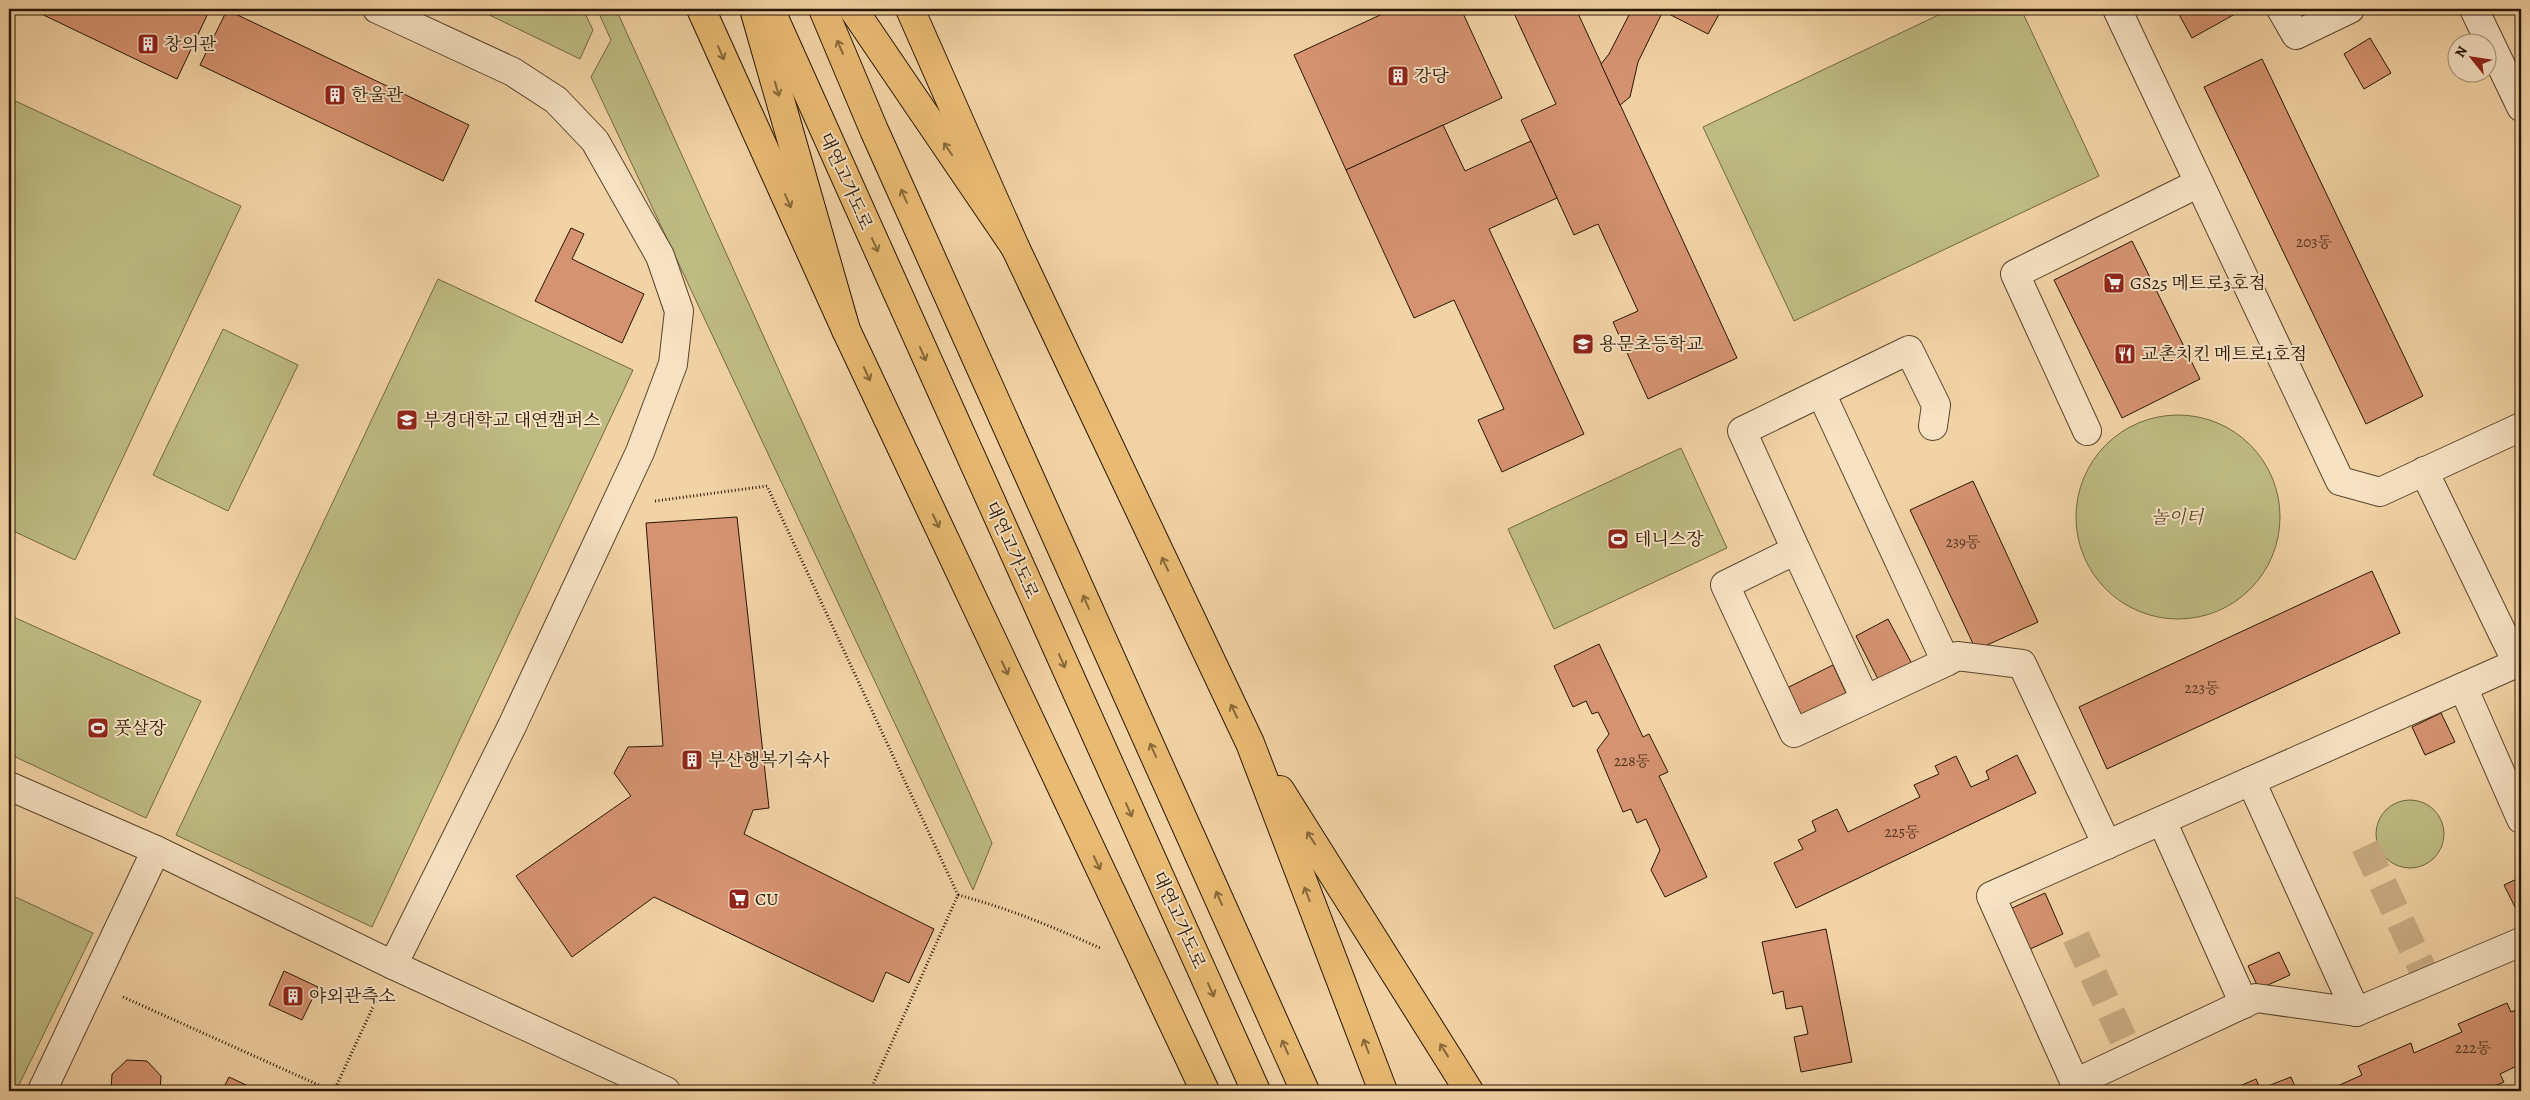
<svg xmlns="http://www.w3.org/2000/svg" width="2530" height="1100" font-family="Alegreya,'Noto Serif KR',serif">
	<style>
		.green { fill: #bebb83; stroke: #736842 }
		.building { fill: #d69371; stroke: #281602 }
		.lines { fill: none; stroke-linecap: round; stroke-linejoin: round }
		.minor-tunnel { stroke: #caad84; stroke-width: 28; stroke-dasharray: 28 14; stroke-linecap: butt }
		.minor-casing { stroke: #5a452b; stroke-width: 30 }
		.major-casing { stroke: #281602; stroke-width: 30 }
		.highway-casing { stroke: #281602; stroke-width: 30 }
		.path { stroke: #281602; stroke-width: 3; stroke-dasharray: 1 2.5; stroke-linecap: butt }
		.minor { stroke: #f7e2c4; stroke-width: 28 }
		.major { stroke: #e9ba72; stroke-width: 28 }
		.highway { stroke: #e9ba72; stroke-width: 28 }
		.oneway { stroke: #88683a }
		.labels { text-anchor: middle; stroke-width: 4; stroke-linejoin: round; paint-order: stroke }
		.number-label { font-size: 15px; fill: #54351e }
		.poi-label { font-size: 18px; fill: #281602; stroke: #f7e2c4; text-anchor: start }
		.street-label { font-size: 18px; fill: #281602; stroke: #f7e2c4 }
		.park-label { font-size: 18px; font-style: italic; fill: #554829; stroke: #f7e2c4 }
	</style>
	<rect width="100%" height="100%" fill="#f2d3a5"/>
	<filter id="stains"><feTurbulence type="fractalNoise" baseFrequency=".004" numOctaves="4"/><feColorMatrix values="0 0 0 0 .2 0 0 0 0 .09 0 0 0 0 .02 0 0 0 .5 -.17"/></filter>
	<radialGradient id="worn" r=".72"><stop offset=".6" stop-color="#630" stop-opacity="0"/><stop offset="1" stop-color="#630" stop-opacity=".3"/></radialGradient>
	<g class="green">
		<path d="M477,9h106l10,21 -13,29z"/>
		<path d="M597,9h19l376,834 -19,47 -382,-813 20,-37z"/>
		<path d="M1951,9h70l78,167 -305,145 -91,-194z"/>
		<path d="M9,98l232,108 -166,354 -66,-31z"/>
		<path d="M438,279l195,91 -261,557 -196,-92z"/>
		<path d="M223,329l75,36 -70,146 -75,-36z"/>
		<circle cx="2178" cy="517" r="102"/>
		<path d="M1681,448l46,100 -173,81 -46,-100z"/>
		<path d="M9,615l192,86 -55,117 -137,-64z"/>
		<circle cx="2410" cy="834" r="34"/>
		<path d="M9,894l84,39 -77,158h-7z"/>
	</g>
	<g class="building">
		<path d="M31,9h179l-33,70z"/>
		<path d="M1393,9h68l41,89 -156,72 -52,-115z"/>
		<path d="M1512,9h64l161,349 -89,41 -35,-77 25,-11 -40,-87 -24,11 -53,-115 35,-16z"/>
		<path d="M1632,9h90l-14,25 -45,-23 -25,51 -8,35 -10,8 -19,-41 8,-10z"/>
		<path d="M2176,9h68l-52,29z"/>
		<path d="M227,10l242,115 -26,56 -243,-116z"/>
		<path d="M2370,38l21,35 -27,16 -20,-35z"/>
		<path d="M2262,59l161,337 -57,28 -162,-337z"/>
		<path d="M1443,125l22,46 66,-30 26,57 -68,31 95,205 -82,38 -24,-52 26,-11 -50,-109 -40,18 -68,-148z"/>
		<path d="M571,228l13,6 -12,25 72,35 -22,49 -87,-42z"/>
		<path d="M2132,241l68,138 -78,39 -68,-138z"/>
		<path d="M1973,481l65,141 -62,28 -66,-140z"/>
		<path d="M737,517l32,291 -16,2 -9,24 190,95 -25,54 -23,-11 -13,30 -219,-105 -82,60 -56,-81 115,-80 -17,-23 14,-26 35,-1 -17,-223z"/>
		<path d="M2372,571l28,62 -293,136 -28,-62z"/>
		<path d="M1888,619l24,45 -33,17 -23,-45z"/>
		<path d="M1599,644l44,93 6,-3 19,38 -9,4 48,101 -42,20 -14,-27 9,-20 -14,-31 -9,4 -6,-14 -8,3 -26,-62 12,-16 -11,-22 -6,2 -6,-13 -13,6 -19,-41z"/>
		<path d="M1833,665l13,28 -50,25 -13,-28z"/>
		<path d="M2441,713l14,29 -30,13 -13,-28z"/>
		<path d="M2017,755l19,38 -240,115 -22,-45 29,-14 -5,-9 18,-9 -4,-10 25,-12 11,23 72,-35 -6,-12 25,-11 -4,-8 21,-10 15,31 18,-8 -3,-8z"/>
		<path d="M2521,877v29l-5,3 -12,-24z"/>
		<path d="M2045,893l18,41 -35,16 -18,-41z"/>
		<path d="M1826,929l26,133 -51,10 -7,-35 14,-3 -6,-28 -16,3 -3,-18 -10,3 -11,-52z"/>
		<path d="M2279,952l11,23 -31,14 -11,-23z"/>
		<path d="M284,971l34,16 -16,33 -33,-15z"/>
		<path d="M2507,1003l4,9 10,-4v56l-21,10 4,8 -21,9h-149l-1,-3 29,-13 -4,-9 53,-23 3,10 48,-21 -4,-8z"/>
		<path d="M127,1060l20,1 14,15 -1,15h-49l1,-17z"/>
		<path d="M229,1077l30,14h-37z"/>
		<path d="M2291,1077l6,14h-69l28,-12 4,10z"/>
	</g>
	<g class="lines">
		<g class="minor-tunnel">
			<path d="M2365,846l63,135"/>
			<path d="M2076,937l55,119"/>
		</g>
		<g class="minor-casing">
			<g id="minor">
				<path d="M377,9l136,63 43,28 39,41 65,115 19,55 -6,53 -33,88 -128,274 -119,239"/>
				<path d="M2117,9l223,472 40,11 141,-65"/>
				<path d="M2281,9l15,26 54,-26"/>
				<path d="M2474,9l47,98"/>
				<path d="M1821,393l125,269"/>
				<path d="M2087,431l-72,-157 184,-91"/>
				<path d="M2424,471l93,192 -526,233 84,187 181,-85 100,14 165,-70"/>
				<path d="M1796,550l-54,-119 167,-81 27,55 -3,21"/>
				<path d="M2463,687l58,132"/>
				<path d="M1865,699l-69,-149 -71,35 69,148 152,-71 11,-6 65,8 85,181"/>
				<path d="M2251,781l105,231"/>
				<path d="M9,786l147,64"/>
				<path d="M2162,821l82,183"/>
				<path d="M42,1091l114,-241 237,115 273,126"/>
			</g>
		</g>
		<g class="major-casing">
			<g id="major">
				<path d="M701,9l145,321 359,761"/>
				<path d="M910,9l105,238 235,496 133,348"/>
				<path d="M1280,790l189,301"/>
			</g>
		</g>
		<g class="highway-casing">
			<g id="highway">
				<path d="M754,9l92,321"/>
				<path d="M770,9l486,1082"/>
				<path d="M823,9l51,121 431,961"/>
				<path d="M853,9l162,238"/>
			</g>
		</g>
		<g class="path">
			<path d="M655,501l112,-15 191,409 -88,196"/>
			<path d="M958,895c50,13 95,32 142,53"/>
			<path d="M123,997l209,94"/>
			<path d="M334,1091l45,-97"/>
		</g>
		<use href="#minor" class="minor"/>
		<use href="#major" class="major"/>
		<use href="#highway" class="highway"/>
	</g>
	<defs><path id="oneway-shaft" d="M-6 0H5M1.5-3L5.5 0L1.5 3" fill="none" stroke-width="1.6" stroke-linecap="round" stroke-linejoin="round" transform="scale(1.25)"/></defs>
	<g class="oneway">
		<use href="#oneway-shaft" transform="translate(840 47) rotate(-113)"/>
		<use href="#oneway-shaft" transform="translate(721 53) rotate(66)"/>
		<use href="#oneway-shaft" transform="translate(777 89) rotate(74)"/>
		<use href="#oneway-shaft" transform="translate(948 149) rotate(-124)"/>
		<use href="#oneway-shaft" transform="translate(904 196) rotate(-114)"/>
		<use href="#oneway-shaft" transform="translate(788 201) rotate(66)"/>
		<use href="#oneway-shaft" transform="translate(875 245) rotate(66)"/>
		<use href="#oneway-shaft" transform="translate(923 354) rotate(66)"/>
		<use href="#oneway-shaft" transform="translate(867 374) rotate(65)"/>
		<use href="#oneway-shaft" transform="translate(936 521) rotate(65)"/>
		<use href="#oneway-shaft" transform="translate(1165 564) rotate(-115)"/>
		<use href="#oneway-shaft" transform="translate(1086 602) rotate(-114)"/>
		<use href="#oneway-shaft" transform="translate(1062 661) rotate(66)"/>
		<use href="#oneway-shaft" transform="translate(1005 668) rotate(65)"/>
		<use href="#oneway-shaft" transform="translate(1234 711) rotate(-115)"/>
		<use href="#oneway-shaft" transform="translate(1153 750) rotate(-114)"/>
		<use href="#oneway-shaft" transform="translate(1129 810) rotate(66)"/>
		<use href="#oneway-shaft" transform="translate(1311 838) rotate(-123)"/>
		<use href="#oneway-shaft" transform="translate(1097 863) rotate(65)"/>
		<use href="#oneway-shaft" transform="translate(1307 894) rotate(-111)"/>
		<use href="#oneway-shaft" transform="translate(1219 898) rotate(-114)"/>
		<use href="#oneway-shaft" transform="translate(1211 990) rotate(66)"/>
		<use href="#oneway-shaft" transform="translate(1366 1046) rotate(-111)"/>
		<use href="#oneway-shaft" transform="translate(1285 1047) rotate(-114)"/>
		<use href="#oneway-shaft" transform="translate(1444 1050) rotate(-122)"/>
	</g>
	<defs>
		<g id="building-square" transform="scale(1.125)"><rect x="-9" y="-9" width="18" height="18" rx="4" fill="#8f2418" stroke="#f7e2c4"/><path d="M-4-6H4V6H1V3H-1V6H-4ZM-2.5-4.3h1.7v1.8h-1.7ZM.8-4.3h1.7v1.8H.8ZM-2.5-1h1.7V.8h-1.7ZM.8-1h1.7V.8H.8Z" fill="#fff"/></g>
		<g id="supermarket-square" transform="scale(1.125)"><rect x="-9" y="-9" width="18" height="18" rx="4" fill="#8f2418" stroke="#f7e2c4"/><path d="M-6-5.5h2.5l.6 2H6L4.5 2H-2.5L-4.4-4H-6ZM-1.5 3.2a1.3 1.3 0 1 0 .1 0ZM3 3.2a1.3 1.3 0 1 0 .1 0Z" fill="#fff"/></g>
		<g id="school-square" transform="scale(1.125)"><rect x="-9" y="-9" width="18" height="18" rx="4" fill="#8f2418" stroke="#f7e2c4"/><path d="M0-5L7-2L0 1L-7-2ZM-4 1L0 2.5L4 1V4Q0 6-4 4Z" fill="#fff"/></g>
		<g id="restaurant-square" transform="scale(1.125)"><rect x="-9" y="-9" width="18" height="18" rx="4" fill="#8f2418" stroke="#f7e2c4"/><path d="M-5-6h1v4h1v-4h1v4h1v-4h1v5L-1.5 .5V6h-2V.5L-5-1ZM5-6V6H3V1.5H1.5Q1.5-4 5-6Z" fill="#fff"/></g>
		<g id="university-square" transform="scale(1.125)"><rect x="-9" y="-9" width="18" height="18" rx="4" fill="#8f2418" stroke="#f7e2c4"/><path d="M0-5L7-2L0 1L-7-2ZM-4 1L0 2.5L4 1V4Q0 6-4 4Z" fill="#fff"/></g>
		<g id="stadium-square" transform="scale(1.125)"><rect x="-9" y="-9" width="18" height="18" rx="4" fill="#8f2418" stroke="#f7e2c4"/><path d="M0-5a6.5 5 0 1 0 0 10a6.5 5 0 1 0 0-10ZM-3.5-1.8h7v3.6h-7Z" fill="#fff"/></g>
	</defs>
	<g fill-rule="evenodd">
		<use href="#building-square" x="148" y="44"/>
		<use href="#building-square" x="1398" y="76"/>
		<use href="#building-square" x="335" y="95"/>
		<use href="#supermarket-square" x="2114" y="283"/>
		<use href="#school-square" x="1583" y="344"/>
		<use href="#restaurant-square" x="2125" y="354"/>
		<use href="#university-square" x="407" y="420"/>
		<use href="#stadium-square" x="1618" y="539"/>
		<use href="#stadium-square" x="98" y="728"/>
		<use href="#building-square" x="692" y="760"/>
		<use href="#supermarket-square" x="739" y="899"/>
		<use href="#building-square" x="293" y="996"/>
	</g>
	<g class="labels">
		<g class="number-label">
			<text x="2314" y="247">203동</text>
			<text x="1963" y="547">239동</text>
			<text x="2202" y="693">223동</text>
			<text x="1632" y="766">228동</text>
			<text x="1902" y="837">225동</text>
			<text x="2473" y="1053">222동</text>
		</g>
		<g class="poi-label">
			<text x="164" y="50">창의관</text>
			<text x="1414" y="82">강당</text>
			<text x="351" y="101">한울관</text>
			<text x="2130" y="289">GS25 메트로3호점</text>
			<text x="1599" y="350">용문초등학교</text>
			<text x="2141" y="360">교촌치킨 메트로1호점</text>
			<text x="423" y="426">부경대학교 대연캠퍼스</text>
			<text x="1634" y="545">테니스장</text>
			<text x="114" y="734">풋살장</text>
			<text x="708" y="766">부산행복기숙사</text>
			<text x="755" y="905">CU</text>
			<text x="309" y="1002">야외관측소</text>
		</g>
		<g class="street-label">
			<text transform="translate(846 181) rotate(66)" y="6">대연고가도로</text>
			<text transform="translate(1012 550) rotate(66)" y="6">대연고가도로</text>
			<text transform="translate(1179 920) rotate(66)" y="6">대연고가도로</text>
		</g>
		<g class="park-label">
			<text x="2177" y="523">놀이터</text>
		</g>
	</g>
	<rect width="2530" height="1100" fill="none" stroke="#f2d3a5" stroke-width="30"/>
	<rect x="10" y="10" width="2510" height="1080" fill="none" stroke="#281602" stroke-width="2.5"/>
	<rect x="15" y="15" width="2500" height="1070" fill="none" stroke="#281602"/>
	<g transform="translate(2472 58) rotate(300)"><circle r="24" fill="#f7e2c4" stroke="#a49076"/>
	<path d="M0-4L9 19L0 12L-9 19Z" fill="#8f2418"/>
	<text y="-8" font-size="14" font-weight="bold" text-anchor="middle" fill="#281602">N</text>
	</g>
	<rect width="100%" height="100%" filter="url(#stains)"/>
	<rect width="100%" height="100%" fill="url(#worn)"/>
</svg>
